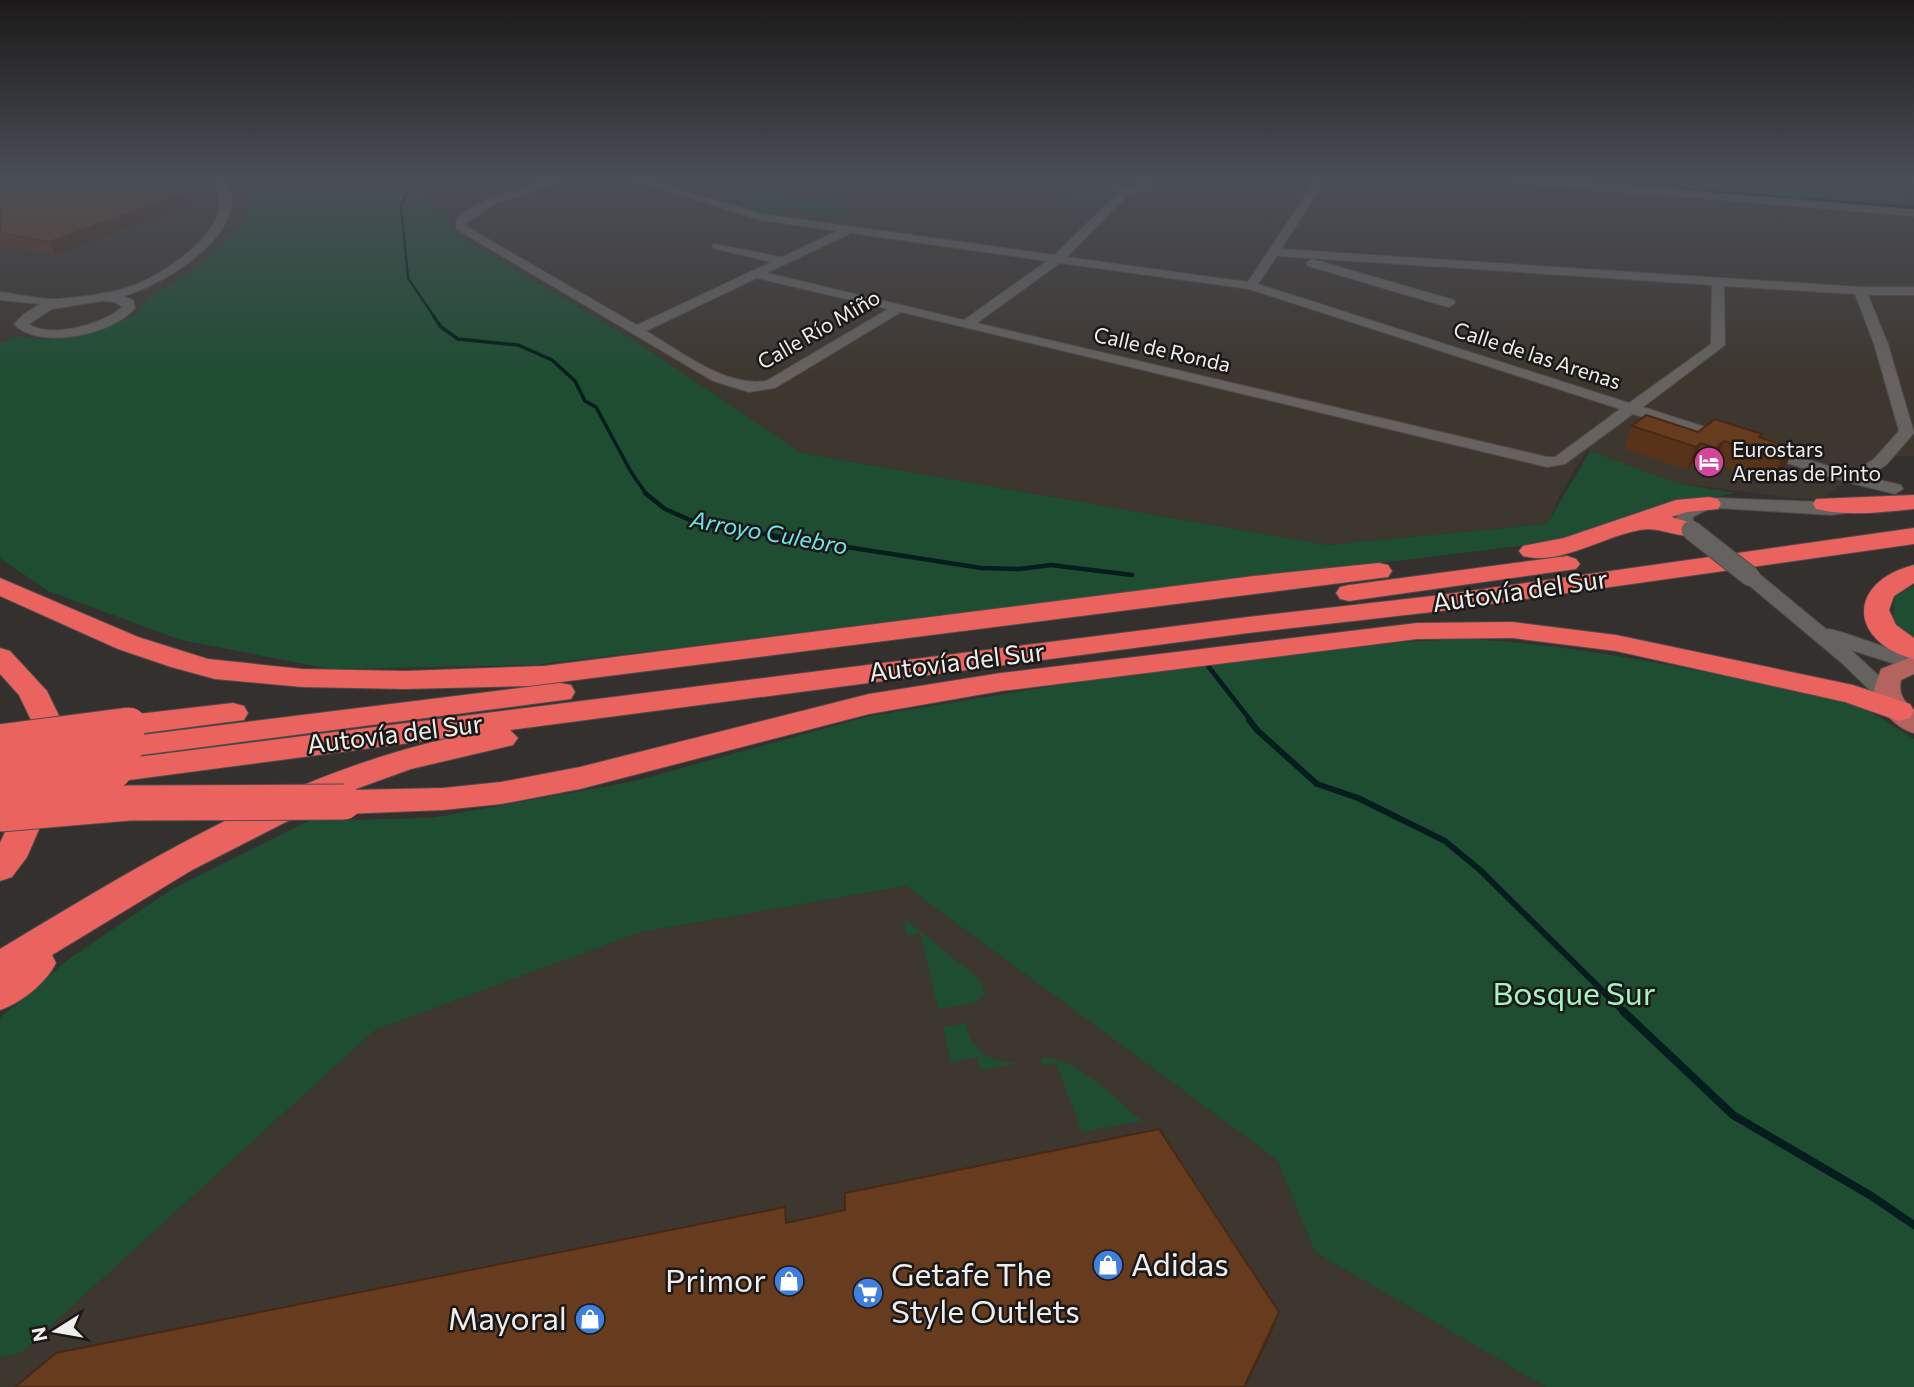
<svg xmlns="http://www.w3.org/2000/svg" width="1914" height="1387" font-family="Commissioner,sans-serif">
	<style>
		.built { fill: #3e3730 }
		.green { fill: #1f4d32 }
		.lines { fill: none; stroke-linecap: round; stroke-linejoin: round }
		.stream-far4 { stroke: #051d1d; stroke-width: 2.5 }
		.stream-far3 { stroke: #051d1d; stroke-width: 3.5 }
		.stream-far2 { stroke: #051d1d; stroke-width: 4.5 }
		.stream-far1 { stroke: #051d1d; stroke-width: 6 }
		.stream { stroke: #051d1d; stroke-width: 8 }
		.canal { fill: #051d1d; fill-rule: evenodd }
		.minor-casing { stroke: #4e4b49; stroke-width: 2 }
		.major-casing { stroke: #4e4b49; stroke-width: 2 }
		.highway-casing { stroke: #4e4b49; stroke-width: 2 }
		.minor { fill: #65625f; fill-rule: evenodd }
		.major { fill: #b5635f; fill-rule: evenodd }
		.highway { fill: #eb635f; fill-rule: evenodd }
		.minor-bridge-casing { stroke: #4e4b49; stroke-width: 21; stroke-linecap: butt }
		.highway-bridge-casing { stroke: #4e4b49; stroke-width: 37; stroke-linecap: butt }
		.minor-bridge { stroke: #65625f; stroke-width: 19 }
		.highway-bridge { stroke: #eb635f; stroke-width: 35 }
		.wall { fill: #58331a }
		.shaded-wall { fill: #472915 }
		.building { fill: #663b1e; stroke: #472915; stroke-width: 2 }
		.labels { text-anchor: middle; stroke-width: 5; stroke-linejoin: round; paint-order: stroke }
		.far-street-label { font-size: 21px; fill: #efeeec; stroke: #1a1917 }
		.far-poi-label { font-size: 21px; fill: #efeeec; stroke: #1a1917; text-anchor: start }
		.far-water-label { font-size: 23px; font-style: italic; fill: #71e3e6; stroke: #1a1917 }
		.street-label { font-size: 26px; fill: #efeeec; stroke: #1a1917 }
		.near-park-label { font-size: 32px; fill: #a5f3c0; stroke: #1a1917 }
		.near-poi-label { font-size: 32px; fill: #efeeec; stroke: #1a1917; text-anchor: start }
	</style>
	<rect width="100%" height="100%" fill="#33302e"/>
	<g class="built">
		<path d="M0,180h248l6,7 -11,38 -43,40 -54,35 -10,14 -39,18 -48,8 -33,-4 -16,7z"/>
		<path d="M443,180h1072l399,37v239h-30l-64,43 -28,-1 -115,-15 -90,-33 -27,44 -12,30 -221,21 -526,-92 -167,-113 -185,-111 1,-11 -33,-21z"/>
		<path d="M906,886l371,274 38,92 231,135h-1546v-29l22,-6 353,-322 266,-98z"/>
	</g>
	<g class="green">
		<path d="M249,180h194l-26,17 33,21v12l184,110 167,113 526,92 220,-21 43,-73 87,32 57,10 -92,19 -72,28 -1035,125 -205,4 -149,-29 -133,-49 -48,-33v-215l16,-7 33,4 48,-8 39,-18 10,-14 54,-35 41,-39 13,-39z"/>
		<path d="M968,180c47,0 106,-8 150,12l-6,7 -152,-13z"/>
		<path d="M1536,180h168l210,14v17z"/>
		<path d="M742,189l110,18c-15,16 -50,4 -69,1l-7,7h-21c-6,-15 -23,-15 -37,-18z"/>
		<path d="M1914,586v53l-21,-15 2,-29z"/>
		<path d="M1470,639c126,7 250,37 373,61l25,10 46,29v648h-368l-231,-135 -38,-92 -371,-274 -265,46 -266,98 -353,322 -22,6v-340l70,-60 104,-70 134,-67 122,-3 201,-36 239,-66 243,-40 287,-34z"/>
		<path d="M905,919l73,59 8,15 -12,10 -36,6 -18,-76 -14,2z"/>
		<path d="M966,1023c4,29 27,41 55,40l-41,7 -3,-13 -26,5 -8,-35z"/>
		<path d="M1040,1058c33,-4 78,42 102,63l-60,11 -26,-69 -14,2z"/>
	</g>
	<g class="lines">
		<path class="stream-far4" d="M412,180l-11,26 7,72 27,40"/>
		<path class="stream-far3" d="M434,317l7,10 17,12 60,6 34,15 23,21 10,20 11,6 35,65 16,23"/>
		<g class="stream-far2">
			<path d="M645,493l20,16 34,15 282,44 38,1 32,-4 81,10"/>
			<path d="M1208,666l43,55"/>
		</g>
		<path class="stream-far1" d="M1249,720l9,11 59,53 41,14 87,43 35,29 145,143"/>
		<path class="stream" d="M1623,1011l110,104 140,82 41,28"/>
		<g class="canal">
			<path d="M1563,180h33l26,5 -4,3z"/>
			<path d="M1681,188l105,8 4,3 -4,3 -108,-9z"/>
			<path d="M1800,197l114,9v6l-117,-10v-4z"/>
		</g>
		<g class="minor-casing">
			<g id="minor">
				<path d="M214,180h10c2,5 6,11 7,16 7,44 -72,91 -108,100l10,4 2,8c-21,26 -96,43 -121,16l10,-10 16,-10 -40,-4v-8c18,2 40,8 58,7 24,-2 51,-5 74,-13 28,-10 79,-44 87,-75 3,-11 -1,-20 -5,-31zM102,301l13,1 7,5c-18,17 -72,32 -93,17l23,-15z"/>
				<path d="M551,180h17l-71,23 -31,20 1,4 170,98 134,-63 -58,-14v-4l69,13 55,-26 -76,-11 -130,-40h17l114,34 293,41 65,-64 -10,-2v-4l22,3 10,-3 -10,-5h15l6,4v5l-24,5 -62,63 181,25 66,-100 4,-1 5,3 -42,65 579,38h54v8h-46l20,49 26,89 -28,32 -19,12 34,8 2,4 -8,5 -48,-12 -92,-29 -2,-3 8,-5 90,28 23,-14 25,-28 -25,-87 -19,-50 -131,-8 1,59 -82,62 90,29 2,3 -2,3h-12l-88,-28 -68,50 -18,3 -646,-155 -126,76 -26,4 -36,-11 -257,-152v-9l9,-9 25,-13zM851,233l196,28 -83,59 -197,-47zM1277,256l435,29 -1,59 -82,59 -371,-119zM1060,263l189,26 371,120 -65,48h-8l-570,-134zM757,278l131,31 -122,72c-42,6 -85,-30 -120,-50z"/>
				<path d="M1511,180h46l357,30v6l-398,-33z"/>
				<path d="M1312,259l142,41 1,3 -6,4 -5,-1 -136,-40 -2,-3z"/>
				<path d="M1717,498l131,5 9,5 -3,4 -23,3 -114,-7 -13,3 -11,6v4l7,9 -3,4h-12l-10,-12 4,-11 13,-8z"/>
				<path d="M1751,571l7,2 68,56c8,-2 73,24 88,28v13l-63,-20 44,41 4,5 -4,5h-14l-38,-37 -99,-83 -2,-4 2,-4z"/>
			</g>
		</g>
		<g class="major-casing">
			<path id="major" d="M1914,656v18l-13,6c-3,14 3,21 13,30v23c-19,-5 -36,-25 -40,-44l7,-20z"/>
		</g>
		<g class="highway-casing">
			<g id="highway">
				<path d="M1914,495v14c-32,3 -66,8 -98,0l-3,-5 3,-5z"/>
				<path d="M1709,497l9,2 3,5 -3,5 -31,3 -16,5 29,8 3,5 -3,5c-20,5 -39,-9 -60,-5 -36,6 -80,36 -117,26l-4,-5 4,-5 41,-8 112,-38z"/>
				<path d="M1914,528v16l-473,67 -193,22 -738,97 8,8 -5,7 -102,24 -58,21 90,-2 58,-6 79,-15 289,-73 132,-21 416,-50 96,-1 103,13 237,50 57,19 4,7 -4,7 -11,3 -54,-19 -229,-51 -103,-13 -96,1 -416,52 -132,23 -289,75 -79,15 -58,6 -99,4 -12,-4 -3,-10 -137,70 -140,85 4,8c-10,20 -35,40 -56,47v-61c143,-86 290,-177 455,-212l-341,45 -11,-3 -5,-8 5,-8 11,-3 1134,-143 193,-22z"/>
				<path d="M1567,556l9,3 4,5 -4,5 -227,32 -9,-2 -4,-6 4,-6 9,-2z"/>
				<path d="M1379,563l9,2 4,6 -4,6 -859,109 -124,3 -103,-2 -87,-8 -44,-12 -53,-18 -118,-53v-18l138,59 70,22 94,10 103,2 139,-5 710,-90z"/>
				<path d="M1914,565v18l-20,13 -5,14 7,15 18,13v21c-65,-17 -68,-77 0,-94z"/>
				<path d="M0,648l10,3 37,40 14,29 3,52 -37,85 -15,20 -12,4v-38l32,-71 -1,-52 -12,-25 -19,-21z"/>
				<path d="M560,683l11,2 4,7 -4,7 -445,58 -11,-3 -5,-7 5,-7 11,-3z"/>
				<path d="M233,703l11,3 4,7 -4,7 -115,15 -11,-3 -4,-7 4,-7 11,-3z"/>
			</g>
		</g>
		<use href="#minor" class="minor"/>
		<use href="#major" class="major"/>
		<use href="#highway" class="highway"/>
		<g class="minor-bridge-casing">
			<path id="minor-bridge" d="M1691,530l60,47"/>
		</g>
		<g class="highway-bridge-casing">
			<g id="highway-bridge">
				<path d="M0,742l129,-17"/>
				<path d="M0,764l126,-17"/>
				<path d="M0,787l114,-16"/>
				<path d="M0,814l129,-11 215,-1"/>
			</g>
		</g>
		<use href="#minor-bridge" class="minor-bridge"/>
		<use href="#highway-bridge" class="highway-bridge"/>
	</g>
	<g class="wall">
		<path d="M0,180l195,9 5,12 -145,54 -55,-9z"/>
		<path d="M1632,426l129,12 33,11 -11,22 -12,12 -56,-19 -9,7 -15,-5 -4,4 -63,-22z"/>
	</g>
	<g class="shaded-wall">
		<path d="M195,189l5,12 -145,54 -6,-13z"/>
		<path d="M1724,441l-9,23 -9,7 10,-23z"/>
		<path d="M1701,443l-10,23 -4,4 9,-23z"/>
		<path d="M1794,449l-11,22 -12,12 10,-23z"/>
		<path d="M1279,1312l-9,25 -24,50h-2z"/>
	</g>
	<g class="building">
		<path d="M0,180h138l57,9 -146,53 -49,-9z"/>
		<path d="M1646,415l52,17 17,-13 47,15 -3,3 35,12 -13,11 -57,-19 -8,7 -15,-5 -5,4 -64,-21z"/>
		<path d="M1159,1129l120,183 -35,75h-1229l41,-34 729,-146 1,16 59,-13v-17z"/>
	</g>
	<linearGradient id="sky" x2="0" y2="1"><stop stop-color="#1c1a19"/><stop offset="0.48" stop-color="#4a4e57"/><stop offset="1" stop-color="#4a4e57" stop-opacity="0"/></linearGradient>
	<rect width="1914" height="374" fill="url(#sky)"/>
	<defs>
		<g id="hotel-disc" transform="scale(1.575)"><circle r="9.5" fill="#d1479c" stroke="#1a1917"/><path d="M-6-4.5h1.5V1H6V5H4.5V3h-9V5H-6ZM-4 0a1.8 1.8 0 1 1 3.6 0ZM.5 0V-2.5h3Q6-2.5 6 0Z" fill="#fff"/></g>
		<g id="shop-disc" transform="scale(1.575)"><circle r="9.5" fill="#3f7fe0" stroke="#1a1917"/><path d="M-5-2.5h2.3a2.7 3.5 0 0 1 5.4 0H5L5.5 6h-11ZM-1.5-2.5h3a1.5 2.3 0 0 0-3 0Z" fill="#fff"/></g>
		<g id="supermarket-disc" transform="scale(1.575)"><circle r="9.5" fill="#3f7fe0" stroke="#1a1917"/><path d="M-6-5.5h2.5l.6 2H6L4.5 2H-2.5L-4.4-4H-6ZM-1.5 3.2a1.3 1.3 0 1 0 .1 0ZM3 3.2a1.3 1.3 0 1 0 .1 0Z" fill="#fff"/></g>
	</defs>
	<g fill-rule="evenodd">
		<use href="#hotel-disc" x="1709" y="462"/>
		<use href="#shop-disc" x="1108" y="1265"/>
		<use href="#shop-disc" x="789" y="1281"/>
		<use href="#supermarket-disc" x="868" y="1293"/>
		<use href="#shop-disc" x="590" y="1319"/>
	</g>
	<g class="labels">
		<g class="far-street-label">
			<text transform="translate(819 330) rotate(-30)" y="7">Calle Río Miño</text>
			<text transform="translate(1162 350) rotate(13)" y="7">Calle de Ronda</text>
			<text transform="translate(1537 356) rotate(18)" y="7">Calle de las Arenas</text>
		</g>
		<g class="far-poi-label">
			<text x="1732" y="457">Eurostars<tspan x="1732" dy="24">Arenas de Pinto</tspan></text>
		</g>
		<g class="far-water-label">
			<text transform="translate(769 533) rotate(10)" y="8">Arroyo Culebro</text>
		</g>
		<g class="street-label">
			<text transform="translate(1520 591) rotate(-8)" y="9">Autovía del Sur</text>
			<text transform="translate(957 662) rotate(-7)" y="9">Autovía del Sur</text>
			<text transform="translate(395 734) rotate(-7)" y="9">Autovía del Sur</text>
		</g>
		<g class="near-park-label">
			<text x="1574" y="1005">Bosque Sur</text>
		</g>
		<g class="near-poi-label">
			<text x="1131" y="1276">Adidas</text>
			<text x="891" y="1286">Getafe The<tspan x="891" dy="37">Style Outlets</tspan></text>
			<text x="766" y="1292" text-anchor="end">Primor</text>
			<text x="567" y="1330" text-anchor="end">Mayoral</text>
		</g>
	</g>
	<g transform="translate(56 1331) rotate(259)" stroke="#1a1917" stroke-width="5" paint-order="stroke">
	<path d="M0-5L12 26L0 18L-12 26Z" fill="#efeeec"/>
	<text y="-10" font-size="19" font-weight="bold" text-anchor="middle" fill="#efeeec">N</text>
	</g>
</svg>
